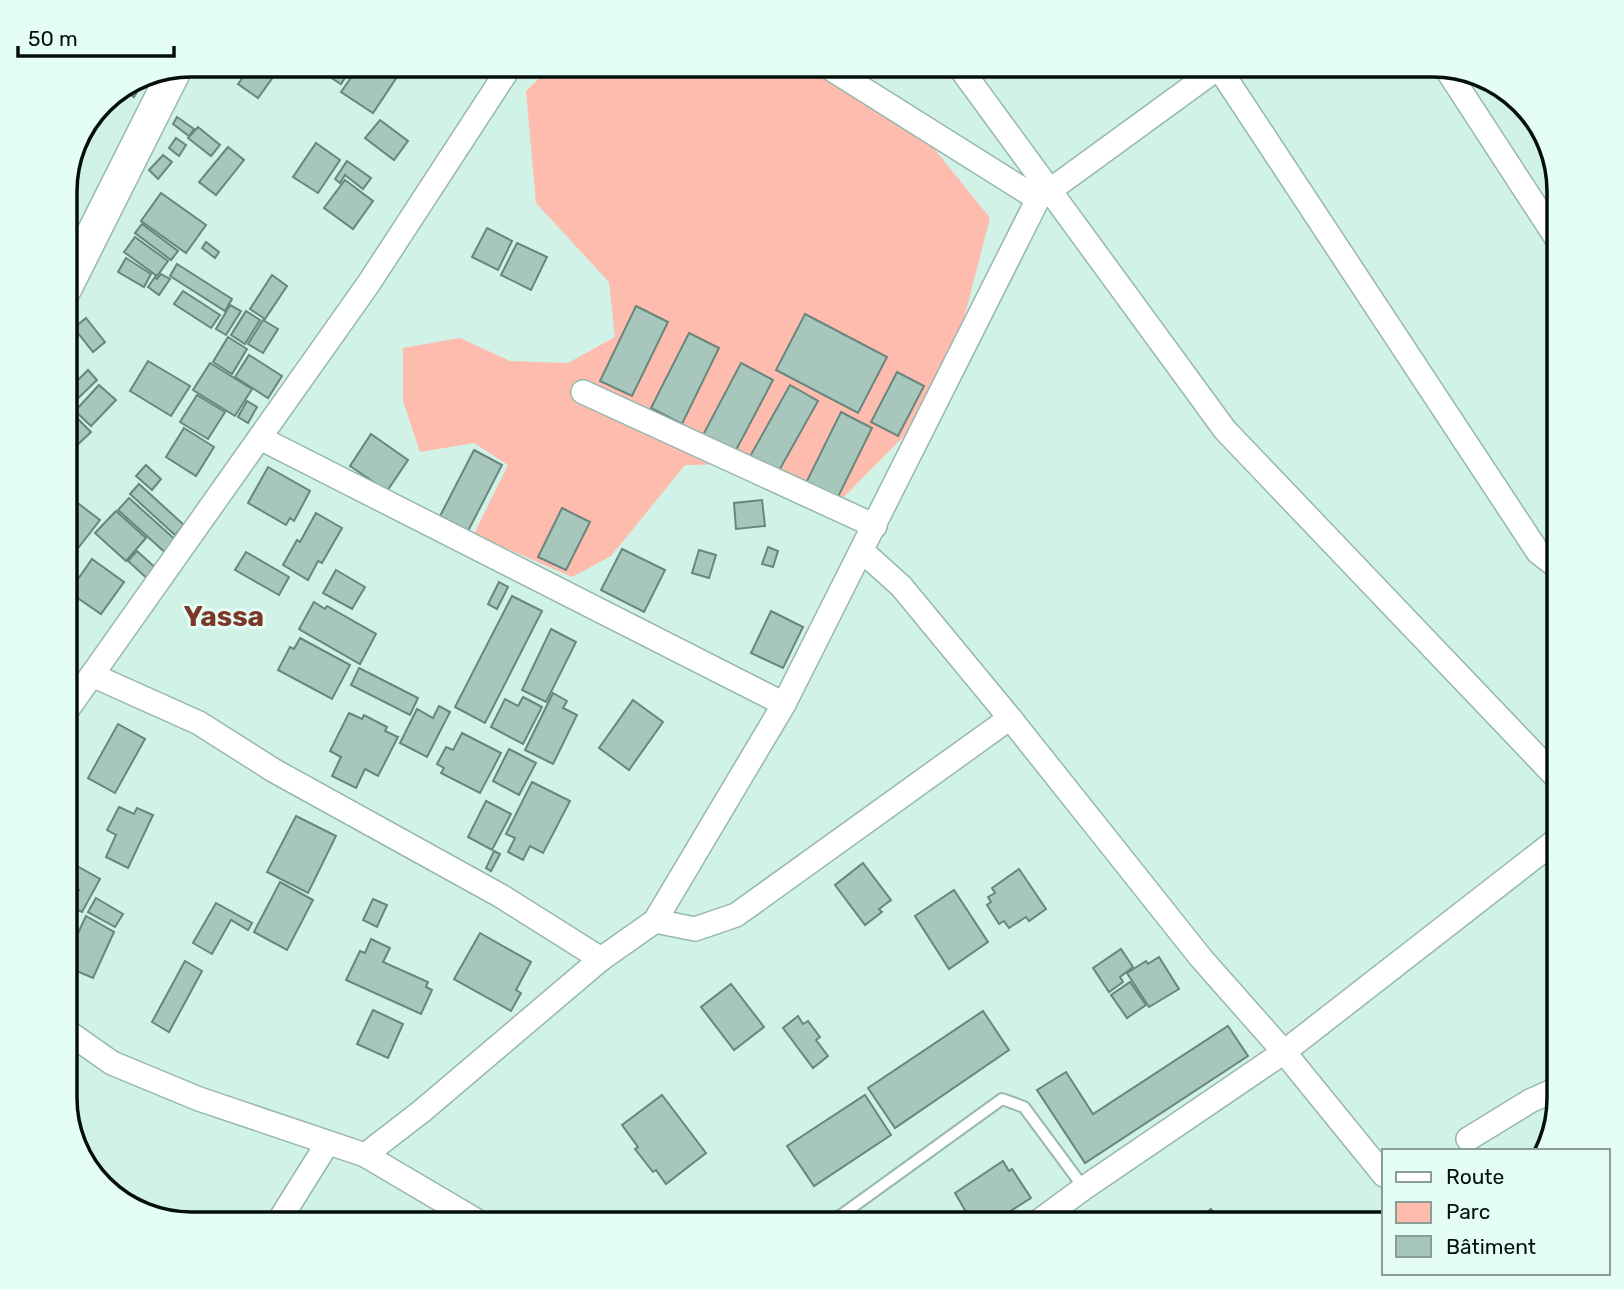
<svg xmlns="http://www.w3.org/2000/svg" width="1624" height="1289" font-family="Rubik,sans-serif">
	<style>
		.green { fill: #fdbcae }
		.building { fill: #a8c7bc; stroke: #69867d; stroke-width: 2 }
		.lines { fill: none; stroke-linecap: round; stroke-linejoin: round }
		.lane-casing { stroke: #98b7ad; stroke-width: 14 }
		.street-casing { stroke: #98b7ad; stroke-width: 26 }
		.secondary-casing { stroke: #98b7ad; stroke-width: 35 }
		.lane { stroke: #fff; stroke-width: 10 }
		.street { stroke: #fff; stroke-width: 23 }
		.secondary { stroke: #fff; stroke-width: 32 }
		.labels { text-anchor: middle; stroke-width: 6; stroke-linejoin: round; paint-order: stroke }
		.district-label { font-size: 28px; font-weight: bold; fill: #7c3729; stroke: #e4fdf5 }
		.rim { fill: none; stroke: #040f0b; stroke-width: 3.5 }
	</style>
	<rect width="100%" height="100%" fill="#d1f2e7"/>
	<path class="green" d="M553,65h259l108,66 70,87 -28,108 -58,110 -68,69 -98,-41 -53,1 -74,91 -39,21 -98,-43 34,-69 -34,-22 -54,9 -17,-51v-53l57,-10 50,23 58,2 47,-26 -6,-55 -73,-79 -10,-112z"/>
	<g class="building">
		<path d="M252,65l29,1 -23,32 -20,-14z"/>
		<path d="M311,65h42l-12,19z"/>
		<path d="M360,65h45l-32,48 -32,-21z"/>
		<path d="M137,85l3,2 -6,10 -11,-7z"/>
		<path d="M177,117l17,12 -5,7 -16,-12z"/>
		<path d="M380,120l28,21 -14,19 -29,-22z"/>
		<path d="M198,127l22,18 -9,11 -23,-18z"/>
		<path d="M176,138l10,7 -7,11 -10,-8z"/>
		<path d="M316,143l24,17 -22,33 -25,-16z"/>
		<path d="M228,147l16,13 -28,35 -17,-13z"/>
		<path d="M163,155l9,7 -14,17 -9,-9z"/>
		<path d="M347,161l24,17 -8,11 -18,-14 -5,8 -5,-4z"/>
		<path d="M345,180l28,21 -20,28 -29,-21z"/>
		<path d="M161,193l45,32 -20,28 -45,-32z"/>
		<path d="M142,224l36,27 -7,9 -36,-27z"/>
		<path d="M487,228l25,13 -14,29 -26,-13z"/>
		<path d="M135,237l33,24 -11,15 -33,-24z"/>
		<path d="M206,242l13,10 -4,6 -13,-10z"/>
		<path d="M517,243l30,14 -16,33 -30,-15z"/>
		<path d="M126,258l25,16 -7,13 -26,-15z"/>
		<path d="M177,264l55,35 -7,12 -55,-35z"/>
		<path d="M161,274l9,5 -11,16 -11,-8 7,-10 2,2z"/>
		<path d="M272,275l15,11 -22,33 -15,-10z"/>
		<path d="M183,291l37,24 -9,13 -37,-24z"/>
		<path d="M230,305l11,6 -15,24 -10,-6z"/>
		<path d="M636,306l32,16 -36,74 -32,-15z"/>
		<path d="M246,311l14,9 -15,24 -14,-9z"/>
		<path d="M805,314l82,43 -29,56 -82,-43z"/>
		<path d="M86,318l19,24 -12,10 -19,-24z"/>
		<path d="M263,320l15,9 -15,24 -15,-9z"/>
		<path d="M689,333l30,15 -37,76 -31,-16z"/>
		<path d="M228,337l19,12 -15,25 -19,-12z"/>
		<path d="M249,355l33,21 -14,22 -33,-21z"/>
		<path d="M148,361l42,25 -19,30 -41,-25z"/>
		<path d="M210,363l42,26 -17,27 -42,-26z"/>
		<path d="M741,363l32,17 -38,72 -32,-17z"/>
		<path d="M88,370l9,10 -27,26 -5,-6v-7z"/>
		<path d="M897,372l27,14 -26,50 -27,-14z"/>
		<path d="M99,385l17,15 -25,26 -16,-15z"/>
		<path d="M790,385l28,16 -42,75 -28,-16z"/>
		<path d="M197,395l28,17 -17,27 -28,-17z"/>
		<path d="M247,401l10,6 -9,16 -10,-6z"/>
		<path d="M65,406l26,26 -19,18 -7,-7z"/>
		<path d="M841,412l31,16 -37,75 -31,-16z"/>
		<path d="M184,428l30,19 -18,29 -30,-19z"/>
		<path d="M371,434l37,26 -21,31 -37,-25z"/>
		<path d="M65,447l10,10 -10,10z"/>
		<path d="M474,450l28,15 -34,66 -28,-15z"/>
		<path d="M146,465l15,14 -9,11 -16,-14z"/>
		<path d="M268,467l42,24 -16,30 -4,-3 -4,7 -38,-22z"/>
		<path d="M139,484l45,41 -9,10 -45,-41z"/>
		<path d="M71,498l29,22 -21,27 -14,-10v-30z"/>
		<path d="M129,498l50,45 -11,12 -50,-45z"/>
		<path d="M762,500l3,26 -29,3 -2,-26z"/>
		<path d="M562,508l28,14 -24,48 -28,-13z"/>
		<path d="M116,511l30,27 -20,23 -31,-28z"/>
		<path d="M316,513l26,15 -20,35 -4,-2 -10,19 -25,-15 14,-25 3,2z"/>
		<path d="M768,547l10,4 -5,16 -11,-3z"/>
		<path d="M622,549l43,21 -21,42 -43,-22z"/>
		<path d="M699,550l17,5 -7,23 -17,-5z"/>
		<path d="M137,551l22,20 -9,10 -22,-20z"/>
		<path d="M246,552l43,25 -10,18 -44,-25z"/>
		<path d="M92,559l32,23 -23,32 -32,-22z"/>
		<path d="M336,570l29,17 -13,22 -29,-16z"/>
		<path d="M499,582l9,5 -11,22 -9,-5z"/>
		<path d="M512,596l30,15 -57,112 -30,-16z"/>
		<path d="M314,602l11,7 2,-3 49,28 -16,30 -61,-35z"/>
		<path d="M771,611l32,16 -20,41 -32,-15z"/>
		<path d="M551,629l25,13 -30,60 -24,-12z"/>
		<path d="M300,638l50,27 -18,34 -54,-29 12,-23 4,2z"/>
		<path d="M359,668l59,30 -8,17 -59,-30z"/>
		<path d="M553,693l14,8 -4,7 14,7 -24,49 -28,-14z"/>
		<path d="M523,697l19,10 -19,37 -32,-17 14,-28 13,7z"/>
		<path d="M633,700l30,22 -34,48 -30,-22z"/>
		<path d="M439,706l11,6 -23,45 -27,-14 17,-34 16,9z"/>
		<path d="M349,713l13,6 2,-4 23,12 -2,4 13,6 -20,39 -13,-7 -9,19 -24,-12 9,-19 -11,-6z"/>
		<path d="M118,724l27,15 -30,54 -27,-15z"/>
		<path d="M462,733l39,20 -21,40 -39,-20 3,-5 -7,-4 9,-17 7,3z"/>
		<path d="M509,749l27,14 -17,32 -26,-14z"/>
		<path d="M532,782l38,19 -27,52 -13,-7 -7,14 -15,-8 7,-14 -9,-4z"/>
		<path d="M486,801l25,13 -19,36 -24,-13z"/>
		<path d="M119,807l15,7 3,-6 16,7 -25,53 -22,-11 10,-22 -9,-5z"/>
		<path d="M296,816l40,20 -28,57 -41,-21z"/>
		<path d="M494,851l6,3 -9,17 -5,-3z"/>
		<path d="M863,863l28,37 -12,9 3,3 -17,13 -30,-40z"/>
		<path d="M77,866l23,13 -18,33 -12,-6 9,-16 -12,-6z"/>
		<path d="M1019,869l27,40 -17,12 -3,-4 -17,11 -5,-7 -5,3 -12,-19 4,-3 -3,-5 7,-4 -3,-5z"/>
		<path d="M280,882l33,18 -26,50 -33,-18z"/>
		<path d="M954,890l34,52 -39,27 -34,-53z"/>
		<path d="M96,898l27,16 -8,13 -27,-15z"/>
		<path d="M373,899l14,6 -10,22 -14,-7z"/>
		<path d="M216,903l36,20 -4,7 -17,-10 -19,34 -19,-11z"/>
		<path d="M86,916l28,16 -21,46 -28,-12v-5z"/>
		<path d="M480,933l51,29 -15,28 5,3 -10,18 -57,-32z"/>
		<path d="M371,939l19,9 -7,14 45,20 -2,5 6,3 -11,24 -75,-34 14,-29 5,2z"/>
		<path d="M1121,949l12,18 -13,10 3,5 -14,10 -16,-24z"/>
		<path d="M1159,957l20,32 -30,18 -22,-34 19,-12 2,3z"/>
		<path d="M185,961l17,10 -33,61 -17,-10z"/>
		<path d="M1130,982l16,23 -19,13 -16,-23z"/>
		<path d="M731,984l33,43 -30,23 -33,-43z"/>
		<path d="M373,1010l30,14 -15,34 -31,-14z"/>
		<path d="M983,1011l26,39 -114,78 -27,-40z"/>
		<path d="M798,1016l5,8 5,-3 12,16 -4,3 12,16 -15,12 -30,-40z"/>
		<path d="M1228,1026l20,30 -163,107 -48,-73 29,-18 27,42z"/>
		<path d="M662,1095l44,58 -40,31 -10,-14 -3,2 -18,-23 3,-2 -16,-22z"/>
		<path d="M865,1095l26,40 -77,51 -27,-40z"/>
		<path d="M1003,1161l6,10 3,-2 19,29 -41,26h-17l-18,-31z"/>
		<path d="M1211,1209l12,15h-32z"/>
	</g>
	<g class="lines">
		<g class="lane-casing">
			<path id="lane" d="M829,1224l173,-125 22,8 60,81"/>
		</g>
		<g class="street-casing">
			<g id="street">
				<path d="M825,65l213,134"/>
				<path d="M958,65l267,365 334,350"/>
				<path d="M1217,65l321,487 14,11 7,1"/>
				<path d="M1447,70l112,172"/>
				<path d="M583,392l292,134"/>
				<path d="M260,438l524,266"/>
				<path d="M862,551l39,35 109,132 191,240 83,94 100,123"/>
				<path d="M92,675l107,48 74,47 228,126 100,63 54,-38 129,-217 254,-505 184,-134"/>
				<path d="M65,713l304,-430 142,-218"/>
				<path d="M655,921l40,8 41,-14 274,-197"/>
				<path d="M65,1030l47,33 87,36 166,56 117,69"/>
				<path d="M1468,1139l62,-38 29,-13"/>
				<path d="M365,1155l57,-44 179,-152"/>
				<path d="M277,1224l50,-80"/>
				<path d="M1035,1224l49,-36 200,-136 275,-214"/>
			</g>
		</g>
		<g class="secondary-casing">
			<path id="secondary" d="M65,289l110,-219"/>
		</g>
		<use href="#lane" class="lane"/>
		<use href="#street" class="street"/>
		<use href="#secondary" class="secondary"/>
	</g>
	<g class="labels">
		<g class="district-label">
			<text x="224" y="626">Yassa</text>
		</g>
	</g>
	<path d="M0 0H1624V1289H0ZM191 77H1433A114 114 0 0 1 1547 191V1098A114 114 0 0 1 1433 1212H191A114 114 0 0 1 77 1098V191A114 114 0 0 1 191 77Z" fill="#e4fdf5" fill-rule="evenodd"/>
	<path class="rim" d="M191 77H1433A114 114 0 0 1 1547 191V1098A114 114 0 0 1 1433 1212H191A114 114 0 0 1 77 1098V191A114 114 0 0 1 191 77Z"/>
	<rect x="1382" y="1149" width="228" height="126" fill="#e4fdf5" stroke="#8a9e97" stroke-width="2"/>
	<rect x="1396" y="1172" width="35" height="10" fill="#ffffff" stroke="#8a9e97" stroke-width="2"/>
	<text x="1446" y="1184" font-size="21" fill="#040f0b">Route</text>
	<rect x="1396" y="1202" width="35" height="21" fill="#fdbcae" stroke="#8a9e97" stroke-width="2"/>
	<text x="1446" y="1219" font-size="21" fill="#040f0b">Parc</text>
	<rect x="1396" y="1236" width="35" height="21" fill="#a8c7bc" stroke="#8a9e97" stroke-width="2"/>
	<text x="1446" y="1254" font-size="21" fill="#040f0b">Bâtiment</text>
	<path d="M18 46v10h156v-10" fill="none" stroke="#040f0b" stroke-width="3.5"/>
	<text x="28" y="46" font-size="21" fill="#040f0b" stroke="#e4fdf5" stroke-width="5" paint-order="stroke">50 m</text>
</svg>
